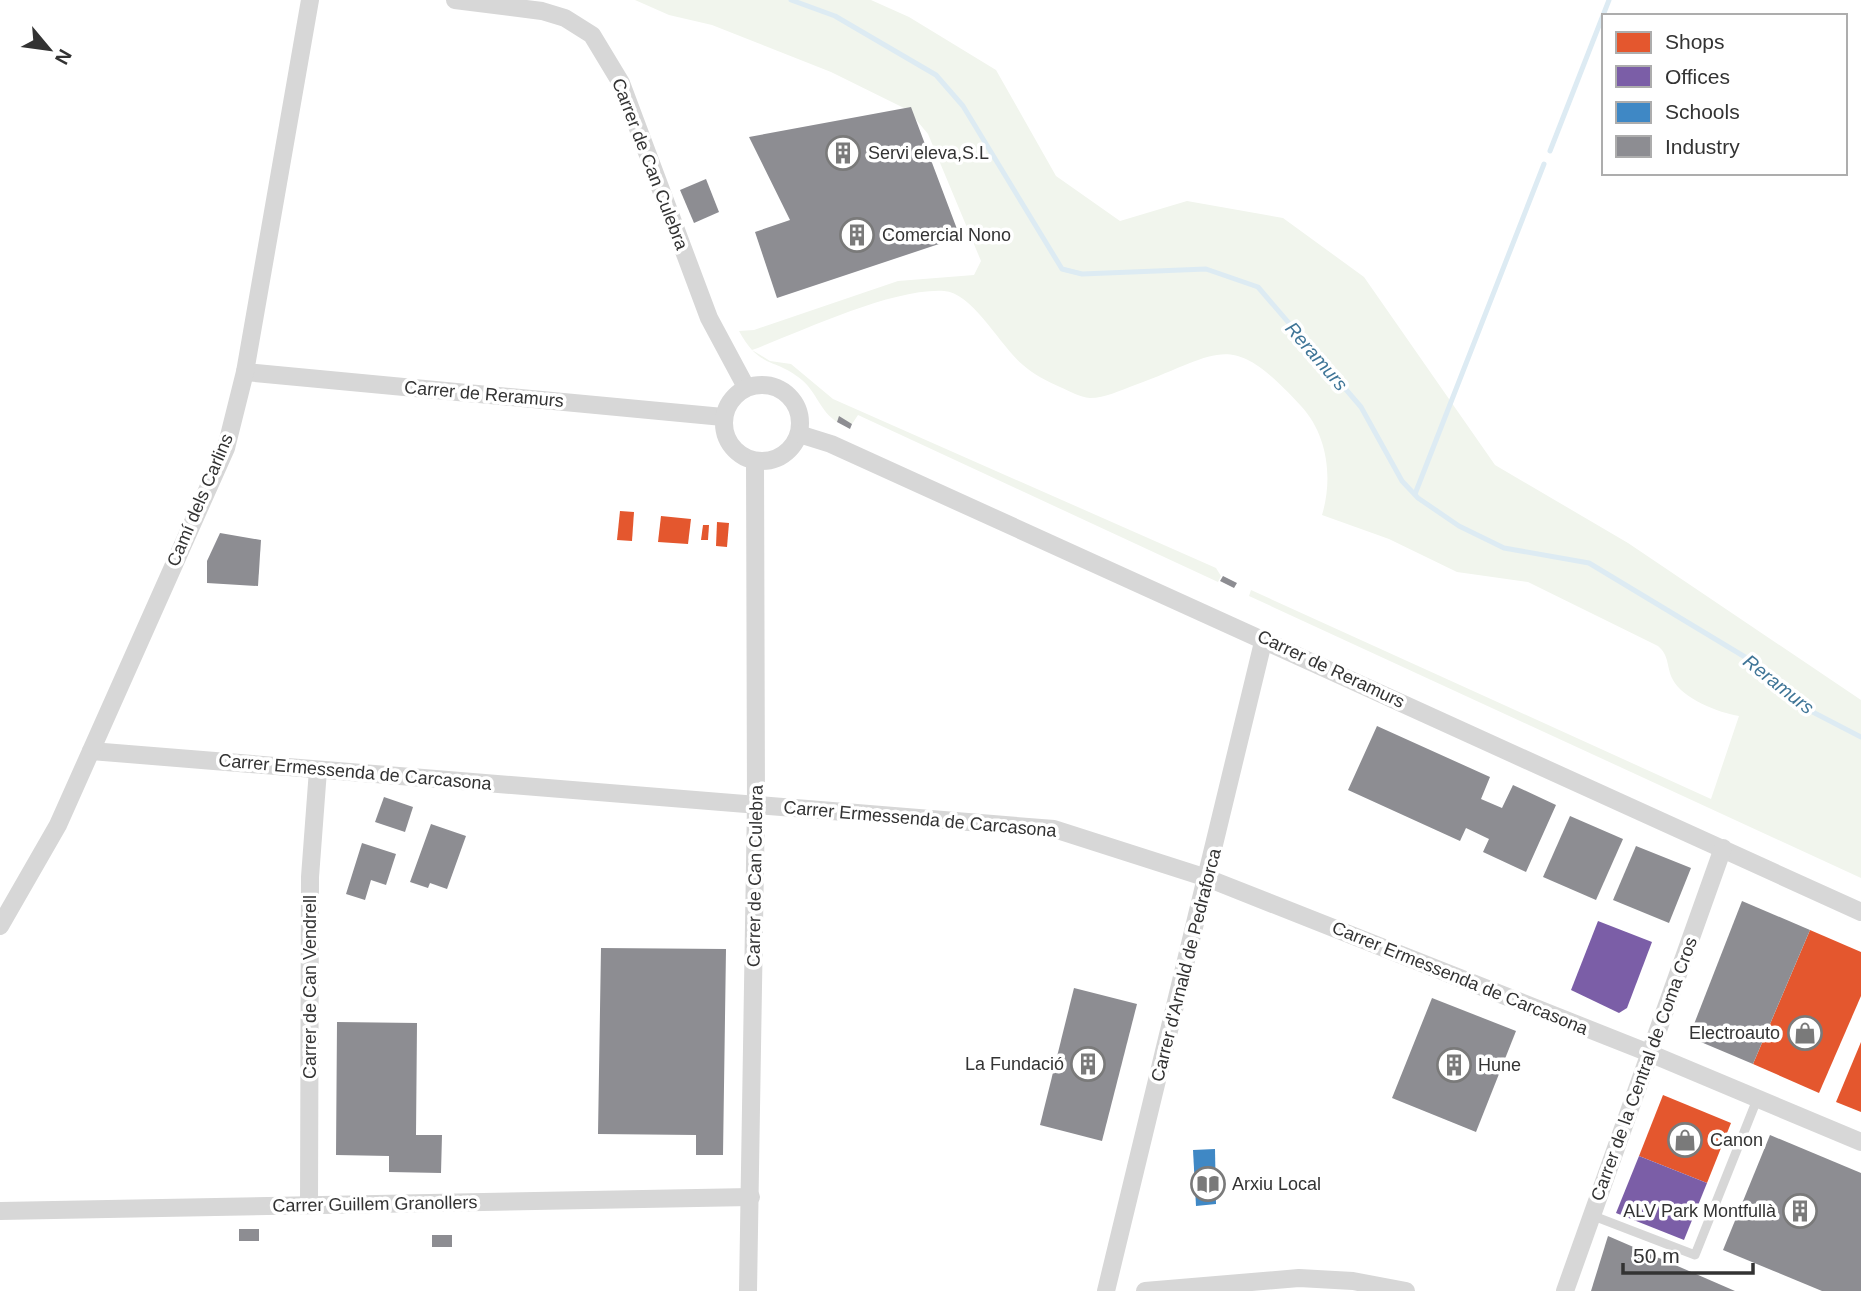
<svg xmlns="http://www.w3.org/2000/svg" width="1861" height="1291" font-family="Arial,sans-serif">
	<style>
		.green { fill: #f1f5ed }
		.shops { fill: #e4572e }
		.offices { fill: #7b5ea7 }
		.schools { fill: #3f88c5 }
		.industry { fill: #8d8d92 }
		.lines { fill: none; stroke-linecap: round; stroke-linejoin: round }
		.stream { stroke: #ddebf3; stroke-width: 5 }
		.lane { stroke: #d7d7d7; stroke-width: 9 }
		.street { stroke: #d7d7d7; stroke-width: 18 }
		.labels { text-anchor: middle; stroke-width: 7; stroke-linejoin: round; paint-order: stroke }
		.poi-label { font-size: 18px; fill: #333; stroke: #fff; text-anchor: start }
		.street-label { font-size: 18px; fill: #333; stroke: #fff }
		.water-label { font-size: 19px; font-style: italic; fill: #3f7597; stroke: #fff }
	</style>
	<rect width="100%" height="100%" fill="#fff"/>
	<path class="green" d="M635,0h236l38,17 87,53 60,106 64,45 67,-20 96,17 81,59 131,188 133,78 233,157v178l-612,-282 2,-6 460,209 28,-83c-20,-3 -57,-18 -66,-36 -7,-13 -3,-24 -15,-34l-130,-64 -71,-10 -68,-33 -67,-24c11,-36 6,-80 -21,-109 -72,-78 -78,-53 -166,-21 -14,5 -30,13 -45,13 -10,-1 -21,-7 -30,-11 -13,-6 -26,-12 -37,-22 -23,-19 -50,-72 -79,-74 -52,-3 -141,40 -192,59l18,11 21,3 42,35 383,169 5,8 -3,6 -360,-167 -6,9 -13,-7 -2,5c-17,-11 -20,-29 -35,-42 -27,-23 -42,-10 -63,-49l15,-1 144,-49 76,-6 7,-14 -53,-127 -20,-24 -77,-38 -119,-47 -43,-10z"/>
	<g class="shops">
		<path d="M620,511l14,1 -2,29 -15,-1z"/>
		<path d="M661,516l30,3 -3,25 -30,-2z"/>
		<path d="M717,522l12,1 -2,24 -11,-1z"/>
		<path d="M703,525h6l-1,15h-7z"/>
		<path d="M1810,930l51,22v44l-42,97 -66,-29z"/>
		<path d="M1861,1042v70l-25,-10z"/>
		<path d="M1663,1095l68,28 -24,60 -68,-27z"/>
	</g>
	<g class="offices">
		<path d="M1598,921l54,21 -25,66 -8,5 -48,-23z"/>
		<path d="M1639,1156l68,27 -23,57 -68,-27z"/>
	</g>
	<path class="schools" d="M1215,1149l1,55 -20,2 -3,-56z"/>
	<g class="industry">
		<path d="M911,107l49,130 -183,61 -22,-66 35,-12 -41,-83z"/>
		<path d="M706,179l13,33 -25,11 -14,-33z"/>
		<path d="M839,416l13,8 -2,5 -13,-7z"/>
		<path d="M220,533l41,7 -3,46 -51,-3v-22z"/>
		<path d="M1223,576l14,7 -3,5 -14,-7z"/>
		<path d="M1377,726l113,51 -9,22 21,9 11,-23 43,20 -30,67 -43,-20 6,-13 -23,-11 -6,13 -112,-51z"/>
		<path d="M384,797l29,10 -8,25 -30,-10z"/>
		<path d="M1570,816l53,23 -27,61 -53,-23z"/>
		<path d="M431,824l35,12 -19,53 -17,-6 -2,5 -18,-6z"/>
		<path d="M362,843l34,11 -10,31 -15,-5 -6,20 -19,-6z"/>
		<path d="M1636,846l55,22 -22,55 -56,-23z"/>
		<path d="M1742,901l68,29 -57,134 -64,-27z"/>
		<path d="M601,948l125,1 -3,206h-27v-20l-98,-1z"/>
		<path d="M1074,988l63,16 -35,137 -62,-16z"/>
		<path d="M1432,998l84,33 -40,101 -84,-34z"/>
		<path d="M337,1022l80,1 -1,112h26l-1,38 -52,-1v-16l-53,-1z"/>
		<path d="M1770,1135l91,38v118h-39l-99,-41z"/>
		<rect x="239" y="1229" width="20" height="12"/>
		<rect x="432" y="1235" width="20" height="12"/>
		<path d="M1608,1236l81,35 46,20h-144z"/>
	</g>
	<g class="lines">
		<g class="stream">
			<path d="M791,0l44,16 101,59 27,31 99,163 20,5 124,-5 52,18 103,120 41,74 16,17 41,28 45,22 85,15 161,97 53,47 58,30"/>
			<path d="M1550,151l59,-151"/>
			<path d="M1415,494l129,-330"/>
		</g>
		<path class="lane" d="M1591,1215l104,40 63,-158"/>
		<g class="street">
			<path d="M455,0l87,11 23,7 27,17 29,48 88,235 37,69"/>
			<path d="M245,372l478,45"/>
			<circle cx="762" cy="423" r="38"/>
			<path d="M799,434l32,10 1030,468"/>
			<path d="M91,751l963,78 153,49 442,175 212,89"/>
			<path d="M0,926l58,-101 168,-377 19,-76 65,-372"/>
			<path d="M309,1205l1,-328 8,-107"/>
			<path d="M0,1211l751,-14"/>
			<path d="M748,1291l8,-487 -1,-343"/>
			<path d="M1106,1291l158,-653"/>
			<path d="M1145,1291l154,-13 54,3 53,10"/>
			<path d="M1565,1291l158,-443"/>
		</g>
	</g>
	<defs>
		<g id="building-ring" transform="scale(1.75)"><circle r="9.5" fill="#fff" stroke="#7a7a7a" stroke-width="1.5"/><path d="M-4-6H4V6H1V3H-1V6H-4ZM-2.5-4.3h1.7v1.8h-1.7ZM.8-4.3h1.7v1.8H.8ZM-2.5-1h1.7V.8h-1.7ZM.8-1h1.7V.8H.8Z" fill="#7a7a7a"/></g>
		<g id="shop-ring" transform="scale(1.75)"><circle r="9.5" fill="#fff" stroke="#7a7a7a" stroke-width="1.5"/><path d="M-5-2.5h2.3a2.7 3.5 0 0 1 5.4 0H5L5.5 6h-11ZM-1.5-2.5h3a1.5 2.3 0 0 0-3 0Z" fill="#7a7a7a"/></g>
		<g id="library-ring" transform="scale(1.75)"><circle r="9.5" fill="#fff" stroke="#7a7a7a" stroke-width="1.5"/><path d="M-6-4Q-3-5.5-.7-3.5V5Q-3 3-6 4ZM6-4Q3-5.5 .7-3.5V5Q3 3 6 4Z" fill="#7a7a7a"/></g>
	</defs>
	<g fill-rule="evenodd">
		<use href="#building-ring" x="843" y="153"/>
		<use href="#building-ring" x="857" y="235"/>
		<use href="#shop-ring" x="1805" y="1033"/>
		<use href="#building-ring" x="1088" y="1064"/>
		<use href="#building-ring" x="1454" y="1065"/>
		<use href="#shop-ring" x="1685" y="1140"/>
		<use href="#library-ring" x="1208" y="1184"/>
		<use href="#building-ring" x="1800" y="1211"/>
	</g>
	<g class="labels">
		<g class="poi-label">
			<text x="868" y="159">Servi eleva,S.L</text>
			<text x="882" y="241">Comercial Nono</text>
			<text x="1780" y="1039" text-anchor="end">Electroauto</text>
			<text x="1064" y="1070" text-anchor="end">La Fundació</text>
			<text x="1478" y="1071">Hune</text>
			<text x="1710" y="1146">Canon</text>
			<text x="1232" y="1190">Arxiu Local</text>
			<text x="1776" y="1217" text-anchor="end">ALV Park Montfullà</text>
		</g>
		<g class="street-label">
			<text transform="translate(650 164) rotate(69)" y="6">Carrer de Can Culebra</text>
			<text transform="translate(484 394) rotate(5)" y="6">Carrer de Reramurs</text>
			<text transform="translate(200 500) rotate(-67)" y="6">Camí dels Carlins</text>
			<text transform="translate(1331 669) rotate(25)" y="6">Carrer de Reramurs</text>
			<text transform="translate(355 772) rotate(5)" y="6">Carrer Ermessenda de Carcasona</text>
			<text transform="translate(920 819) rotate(5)" y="6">Carrer Ermessenda de Carcasona</text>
			<text transform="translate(755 876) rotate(-89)" y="6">Carrer de Can Culebra</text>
			<text transform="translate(1186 965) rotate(-76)" y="6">Carrer d'Arnald de Pedraforca</text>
			<text transform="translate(1460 978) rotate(22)" y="6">Carrer Ermessenda de Carcasona</text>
			<text transform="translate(310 987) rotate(-90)" y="6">Carrer de Can Vendrell</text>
			<text transform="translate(1644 1069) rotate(-70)" y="6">Carrer de la Central de Coma Cros</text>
			<text transform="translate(375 1204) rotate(-1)" y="6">Carrer Guillem Granollers</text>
		</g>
		<g class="water-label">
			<text transform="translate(1317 356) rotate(49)" y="7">Reramurs</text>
			<text transform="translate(1779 684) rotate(38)" y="7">Reramurs</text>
		</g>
	</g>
	<rect x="1602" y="14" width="245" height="161" fill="#ffffff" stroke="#adadad" stroke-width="2"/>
	<rect x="1616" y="32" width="35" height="21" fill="#e4572e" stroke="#adadad" stroke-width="2"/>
	<text x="1665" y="49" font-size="21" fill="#333333">Shops</text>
	<rect x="1616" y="66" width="35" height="21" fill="#7b5ea7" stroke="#adadad" stroke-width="2"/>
	<text x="1665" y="84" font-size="21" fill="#333333">Offices</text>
	<rect x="1616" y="102" width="35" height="21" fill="#3f88c5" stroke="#adadad" stroke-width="2"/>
	<text x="1665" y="119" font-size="21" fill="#333333">Schools</text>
	<rect x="1616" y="136" width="35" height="21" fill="#8d8d92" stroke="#adadad" stroke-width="2"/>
	<text x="1665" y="154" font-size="21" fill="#333333">Industry</text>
	<g transform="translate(49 49) rotate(119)" stroke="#ffffff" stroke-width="5" paint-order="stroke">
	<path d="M0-5L12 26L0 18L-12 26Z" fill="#333333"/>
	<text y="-10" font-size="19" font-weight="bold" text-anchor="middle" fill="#333333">N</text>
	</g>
	<path d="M1623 1263v10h130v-10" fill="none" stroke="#333333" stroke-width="3.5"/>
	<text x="1633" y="1263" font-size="21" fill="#333333" stroke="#ffffff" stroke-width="5" paint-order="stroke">50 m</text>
</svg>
